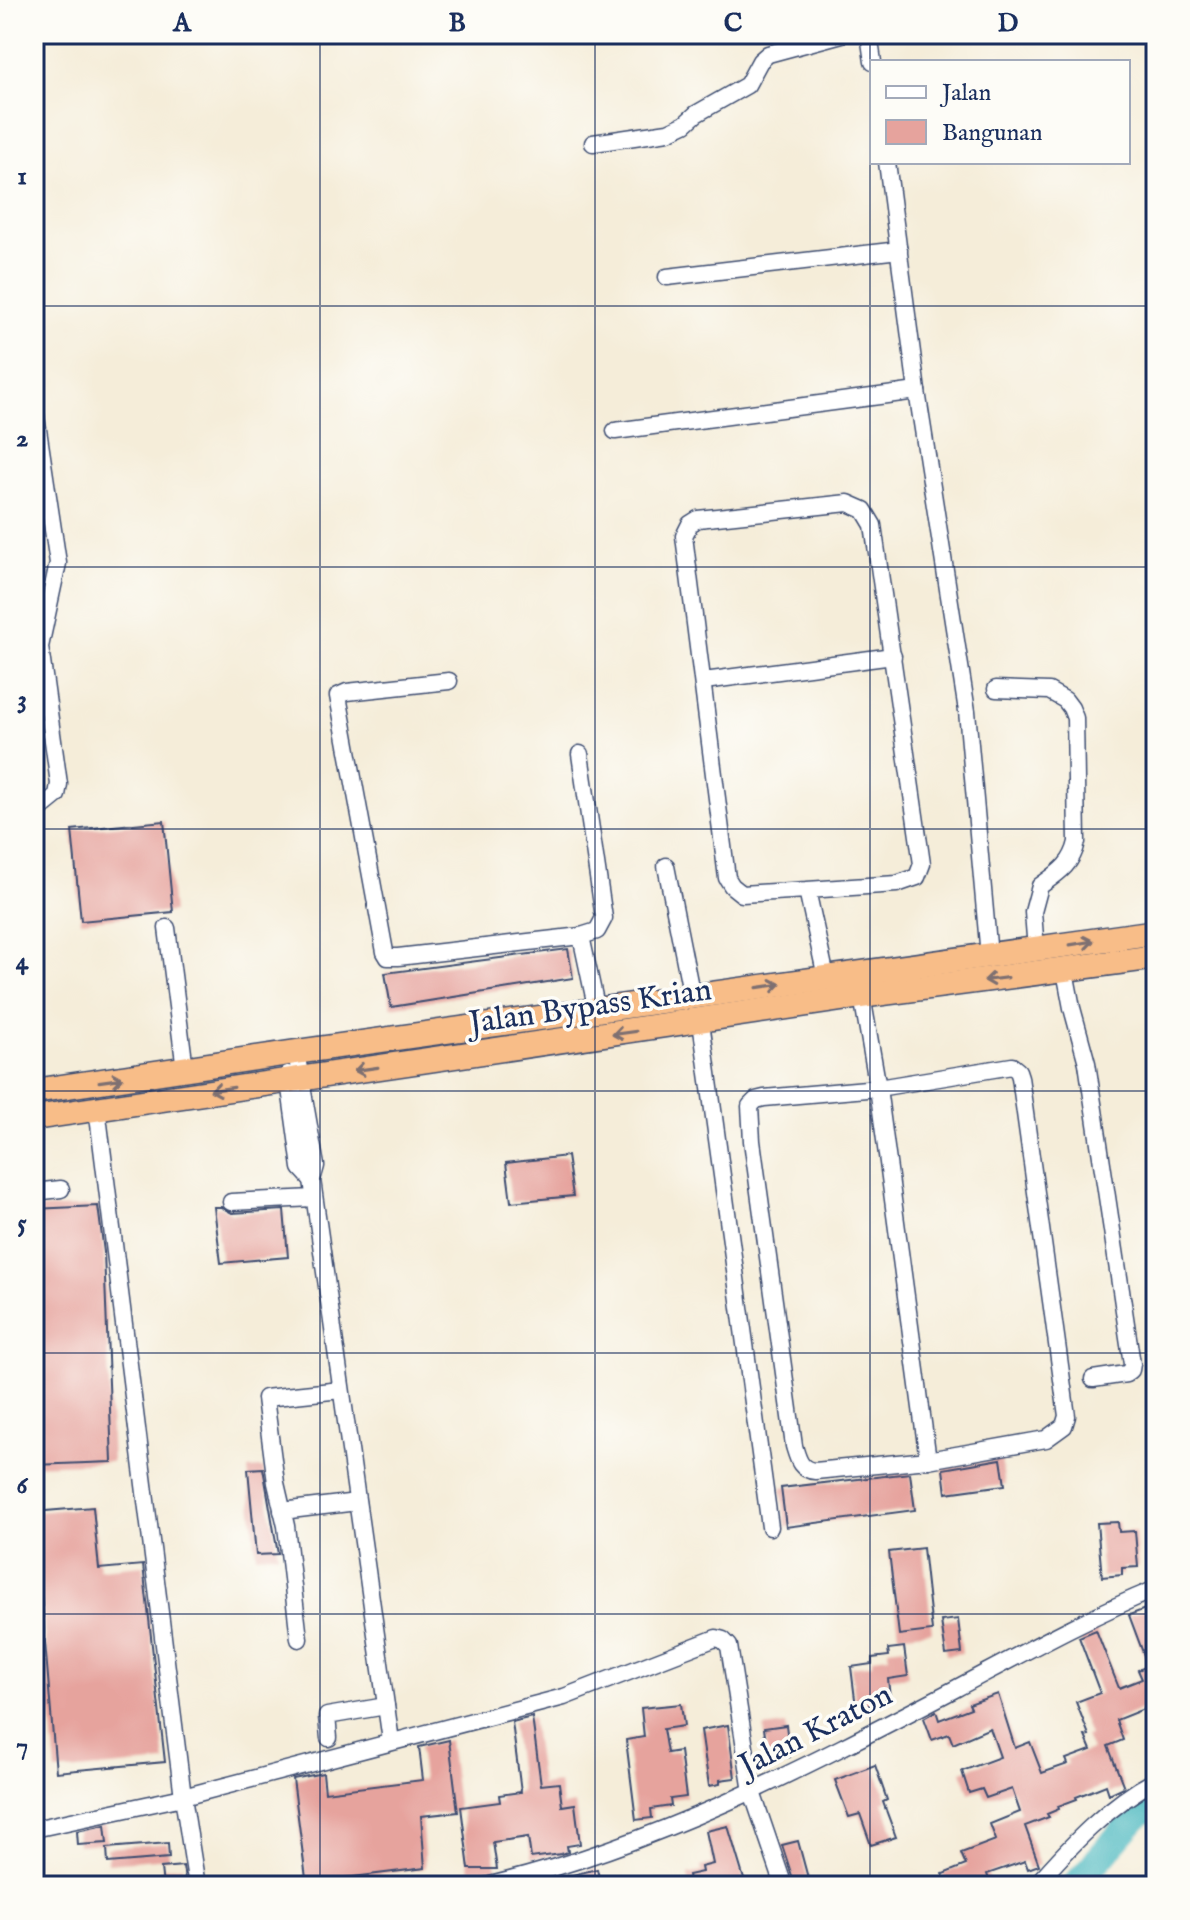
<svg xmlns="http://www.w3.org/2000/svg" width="1190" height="1920" font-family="'IM FELL English',serif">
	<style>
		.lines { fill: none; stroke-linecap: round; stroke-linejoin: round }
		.river { stroke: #49b8c0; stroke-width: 28 }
		.building { fill: #e6a39d }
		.minor-casing { stroke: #3c4c70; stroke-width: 19 }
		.highway-casing { stroke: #3c4c70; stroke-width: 27 }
		.minor { stroke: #fff; stroke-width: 16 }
		.highway { stroke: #f8bd88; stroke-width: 24 }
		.oneway { stroke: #7e6f71 }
		.grid { fill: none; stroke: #1b2f5e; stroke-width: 2; stroke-opacity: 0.55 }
		.labels { text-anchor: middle; stroke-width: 7; stroke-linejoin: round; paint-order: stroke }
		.street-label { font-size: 32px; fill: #1b2f5e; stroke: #fdfcf7 }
		.neatline { fill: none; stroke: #1b2f5e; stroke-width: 3 }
		.grid-label { font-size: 26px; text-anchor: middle; font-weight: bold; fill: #1b2f5e }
	</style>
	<rect width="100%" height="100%" fill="#fdfcf7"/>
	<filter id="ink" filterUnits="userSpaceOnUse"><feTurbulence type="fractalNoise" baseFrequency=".0125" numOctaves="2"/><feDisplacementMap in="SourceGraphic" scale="16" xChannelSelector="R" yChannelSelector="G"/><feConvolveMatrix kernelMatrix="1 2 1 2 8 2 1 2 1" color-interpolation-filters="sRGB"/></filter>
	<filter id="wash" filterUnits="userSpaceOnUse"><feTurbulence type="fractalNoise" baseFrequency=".006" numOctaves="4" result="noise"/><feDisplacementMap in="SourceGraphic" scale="32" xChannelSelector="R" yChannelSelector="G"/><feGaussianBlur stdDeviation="1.8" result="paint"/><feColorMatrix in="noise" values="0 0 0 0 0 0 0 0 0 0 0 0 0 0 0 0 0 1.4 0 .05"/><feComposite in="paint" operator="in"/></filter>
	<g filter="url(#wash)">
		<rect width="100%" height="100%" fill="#f5edd9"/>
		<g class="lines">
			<path class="river" d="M1075,1886l64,-73 17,-8"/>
		</g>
		<g id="blocks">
			<g class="building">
				<path d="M164,821l9,91 -92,9 -9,-91z"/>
				<path d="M568,949l5,29 -182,29 -6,-34z"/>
				<path d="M567,1156l6,40 -62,6 -5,-39z"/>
				<path d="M98,1206l6,46 8,210 -78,3v-256z"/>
				<path d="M214,1207h7l11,6 52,-3 4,47 -67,6z"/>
				<path d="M1001,1459l4,26 -59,8 -3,-24z"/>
				<path d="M263,1468l15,86 -22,1 -8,-86z"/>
				<path d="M910,1473l5,37 -129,17 -5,-39z"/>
				<path d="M93,1507l6,62 44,-4 22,197 -109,10 -22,-260z"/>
				<path d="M1118,1522l1,10 16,-1 3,36 -16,1v7l-20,2 -5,-54z"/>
				<path d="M923,1548l9,83 -33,4 -10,-83z"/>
				<path d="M1156,1605v99l-40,16 7,20 -15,6 16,41 -15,7 -3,-9 -30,12 1,2 -19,7 1,3 -12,5 2,3 -24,9 14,39 -11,4 -3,-8 -38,13 4,12h-44l-4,-12 23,-9 -5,-12 35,-13 -6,-16 30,-12 -8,-23 -26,9 -4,-9 -13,4 -7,-22 38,-14 -10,-29 -37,16 -4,-10 -17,6 -8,-22 12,-7 3,9 32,-12 -2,-4 29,-10 17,54 15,-6 12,31 26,-9 -2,-5 25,-9 -6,-14 4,-1 -13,-33 24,-9 -21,-56 17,-7 23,58 23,-9 -4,-9 10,-4 -19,-51z"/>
				<path d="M958,1619l4,34 -16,2 -5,-34z"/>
				<path d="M904,1647l4,29 -20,3 2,19 -18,3v4l-16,2 -5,-40 21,-3v-6l17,-2 -1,-7z"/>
				<path d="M681,1704l3,22 -21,3 4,24 13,-2 6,46 -16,2 1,7 -20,3 1,9 -16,2 -10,-80 18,-3 -3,-29z"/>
				<path d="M532,1717l9,68 18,-2 3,23 13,-2 5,40 -13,2 1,6 -7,2 -30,4 -3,-21 -35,5 4,27h-28l-8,-62 39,-5 -1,-7 22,-3 -9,-70z"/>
				<path d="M728,1725l7,53 -15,2v4l-11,2 -8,-56z"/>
				<path d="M786,1725l4,32 -22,2 -4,-31z"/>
				<path d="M449,1740l9,72 -37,4 4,52 -89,11 1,7h-30l-14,-107 30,-6 2,19 98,-12 -4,-33z"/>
				<path d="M875,1765l12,35 -4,2 13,35 -25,8 -11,-31 -11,3 -14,-37z"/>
				<path d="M105,1825l2,18 -29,2 -1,-14z"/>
				<path d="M728,1826l18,60h-56l-2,-11 14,-3 -1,-5 12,-3 -7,-33z"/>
				<path d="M798,1841l10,37 -14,4 -12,-37z"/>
				<path d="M168,1843l1,15 -61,5 -1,-15z"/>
				<path d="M183,1866l3,20h-23l-2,-18z"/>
				<path d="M597,1869l4,17h-56l-1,-4z"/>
			</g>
		</g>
	</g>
	<g filter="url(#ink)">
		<use href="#blocks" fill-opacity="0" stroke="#3c4c70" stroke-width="2"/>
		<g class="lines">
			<g class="minor-casing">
				<g id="minor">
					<path d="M869,34l4,28"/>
					<path d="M593,143l75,-11 17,-8 11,-10 51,-29 13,-24 8,-7 74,-20"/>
					<path d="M887,162l30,229 50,320 22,245"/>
					<path d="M667,277l232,-27"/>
					<path d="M34,403l24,160 -18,84 19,137 -2,11 -16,13 -7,1"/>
					<path d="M615,431l302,-40"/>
					<path d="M449,681l-102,11 -9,4 47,256 3,5h10l183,-21 16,75"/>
					<path d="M704,681l189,-25"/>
					<path d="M996,689l53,2 16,9 6,8 4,10 2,124c-5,23 -19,31 -37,44l-7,26 3,38"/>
					<path d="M580,754l24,164 -7,13 -16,5"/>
					<path d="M666,866l26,131"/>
					<path d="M807,890l-65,4 -10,-8 -5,-8 -43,-342 6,-12 8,-5 150,-16 16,7 9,15 49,339 -5,13 -20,7 -90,6 19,87"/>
					<path d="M167,928l18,141"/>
					<path d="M1065,971l7,37 15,55 45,301 -1,6 -5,4 -33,5"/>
					<path d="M862,996l16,92 50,372"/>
					<path d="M701,1022l69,505"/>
					<path d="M296,1052l20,114 -4,14 79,561"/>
					<path d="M1012,1066l6,5 2,6 47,339 -3,10 -18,13 -118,21 -113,11c-15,-1 -17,-12 -21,-25l-42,-305 -2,-35 6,-6 8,-2 114,-10z"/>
					<path d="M288,1074l13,94 11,12"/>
					<path d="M97,1108l86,689 14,89"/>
					<path d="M34,1192l27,-3"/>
					<path d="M231,1202l83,-4"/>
					<path d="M282,1511l75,-9"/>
					<path d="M299,1639l-13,-113 -10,-43 -11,-85 76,-8"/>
					<path d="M329,1738l-2,-22 59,-10"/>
					<path d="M34,1829l149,-32 381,-100 152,-59 7,2 6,6 23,146 32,94"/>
					<path d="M486,1886c167,-39 318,-118 469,-197 66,-35 132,-72 201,-100"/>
					<path d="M1035,1886c35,-40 73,-81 121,-106"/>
				</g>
			</g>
			<g class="highway-casing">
				<g id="highway">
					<path d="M34,1091l262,-39 860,-120"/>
					<path d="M34,1118l828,-122 294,-39"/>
				</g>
			</g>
			<use href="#minor" class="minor"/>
			<use href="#highway" class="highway"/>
		</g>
		<defs><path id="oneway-shaft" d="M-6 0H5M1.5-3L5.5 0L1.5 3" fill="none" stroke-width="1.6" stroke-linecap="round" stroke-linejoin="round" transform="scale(2)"/></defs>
		<g class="oneway">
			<use href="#oneway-shaft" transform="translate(1082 943) rotate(-9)"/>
			<use href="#oneway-shaft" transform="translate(996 979) rotate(173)"/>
			<use href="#oneway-shaft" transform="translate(769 986) rotate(-8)"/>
			<use href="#oneway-shaft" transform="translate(624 1033) rotate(172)"/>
			<use href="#oneway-shaft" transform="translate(366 1069) rotate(172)"/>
			<use href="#oneway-shaft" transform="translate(111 1080) rotate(-8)"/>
			<use href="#oneway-shaft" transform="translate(222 1089) rotate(172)"/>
		</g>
	</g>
	<path class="grid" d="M320,34v1852M595,34v1852M870,34v1852M34,306h1122M34,567h1122M34,829h1122M34,1091h1122M34,1353h1122M34,1614h1122"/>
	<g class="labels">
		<g class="street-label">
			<text transform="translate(590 1005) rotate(-8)" y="11">Jalan Bypass Krian</text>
			<text transform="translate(815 1729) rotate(-27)" y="11">Jalan Kraton</text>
		</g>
	</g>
	<rect width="1190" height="1920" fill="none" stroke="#fdfcf7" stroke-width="88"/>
	<rect x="870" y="60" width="260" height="104" fill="#fdfcf7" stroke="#a3aaba" stroke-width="2"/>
	<rect x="886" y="86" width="40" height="12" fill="#ffffff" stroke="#a3aaba" stroke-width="2"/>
	<text x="942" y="100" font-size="24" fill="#1b2f5e">Jalan</text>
	<rect x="886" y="120" width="40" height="24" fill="#e6a39d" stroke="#a3aaba" stroke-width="2"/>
	<text x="942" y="140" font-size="24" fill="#1b2f5e">Bangunan</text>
	<rect x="44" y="44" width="1102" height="1832" class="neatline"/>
	<g class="grid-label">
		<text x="182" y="31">A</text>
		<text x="457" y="31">B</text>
		<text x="733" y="31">C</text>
		<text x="1008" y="31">D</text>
		<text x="22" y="184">1</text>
		<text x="22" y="446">2</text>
		<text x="22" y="707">3</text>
		<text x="22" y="969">4</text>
		<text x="22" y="1231">5</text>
		<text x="22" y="1493">6</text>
		<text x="22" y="1754">7</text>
	</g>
</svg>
